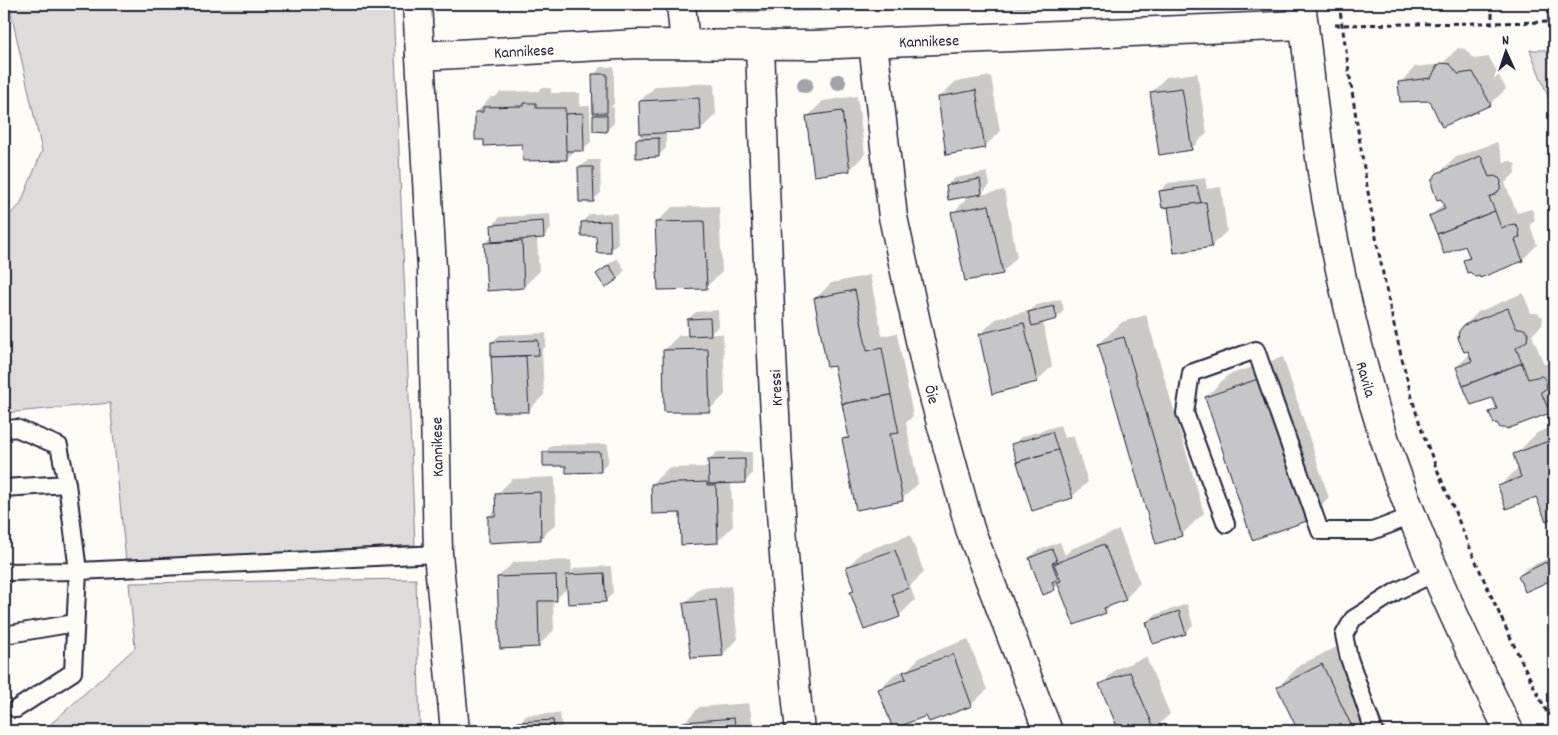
<svg xmlns="http://www.w3.org/2000/svg" width="1558" height="735" font-family="Dekko,sans-serif">
	<style>
		.green { fill: #dddcdb; stroke: #807f8b }
		.shadow { fill: #0003 }
		.building { fill: #c6c6c8; stroke: #22223b }
		.lines { fill: none; stroke-linecap: round; stroke-linejoin: round }
		.service-casing { stroke: #22223b; stroke-width: 20 }
		.minor-casing { stroke: #22223b; stroke-width: 31 }
		.tertiary-casing { stroke: #22223b; stroke-width: 31 }
		.path { stroke: #22223b; stroke-width: 3; stroke-dasharray: 5 4; stroke-linecap: butt }
		.service { stroke: #fdfcf7; stroke-width: 16 }
		.minor { stroke: #fdfcf7; stroke-width: 28 }
		.tertiary { stroke: #fdfcf7; stroke-width: 28 }
		.tree { fill: #a3a3aa }
		.labels { text-anchor: middle; stroke-width: 4; stroke-linejoin: round; paint-order: stroke }
		.street-label { font-size: 16px; fill: #22223b; stroke: #fdfcf7 }
	</style>
	<rect width="100%" height="100%" fill="#fdfcf7"/>
	<filter id="ink" filterUnits="userSpaceOnUse"><feTurbulence type="fractalNoise" baseFrequency=".02" numOctaves="2"/><feDisplacementMap in="SourceGraphic" scale="10" xChannelSelector="R" yChannelSelector="G"/><feConvolveMatrix kernelMatrix="1 2 1 2 8 2 1 2 1" color-interpolation-filters="sRGB"/></filter>
	<g filter="url(#ink)">
		<g class="green">
			<path d="M9,4h384l22,541 -289,17 -16,-159 -106,10v-193l16,-15 22,-54z"/>
			<path d="M735,4h467l-466,8z"/>
			<path d="M1530,50h24v62z"/>
			<path d="M416,579l4,152h-377l92,-83 -6,-65z"/>
		</g>
		<g class="shadow">
			<path d="M1458,48l7,1 9,10 15,-2 17,32 -16,15 -60,-4 -30,-17 15,-16 27,-3z"/>
			<path d="M601,67h13v37l-4,4 4,-1v16l-7,7 -13,-15 4,-4 -4,-36z"/>
			<path d="M1197,73l10,60 -16,16 -40,-56 15,-16z"/>
			<path d="M991,76l9,56 -16,15 -44,-50 15,-15z"/>
			<path d="M714,83l2,31 -15,15 -35,2v17l-8,8 -21,-16 7,-8 -4,-31 16,-15z"/>
			<path d="M541,88h10v5h29v13h10l1,36 -8,7 -7,1 -10,9 -43,-16 -47,-30 15,-16h4l5,-5 38,-1z"/>
			<path d="M857,96l8,58 -15,16 -43,-53 16,-16z"/>
			<path d="M1497,142l7,20 7,-1 5,4 -1,8 -10,10 12,30 14,-4 2,2 2,9 -5,5 7,20 -15,15 -51,10 -7,-10 6,-5 -4,-11 -35,-28 13,-13 -10,-24 20,-21z"/>
			<path d="M588,160h12l1,33 -8,7 -13,-32z"/>
			<path d="M987,172l3,13 -10,10 24,-5 13,67 -15,16 -49,-60 17,-18 -23,-10 8,-7z"/>
			<path d="M1205,178l2,11 14,-2 6,44 -16,15 -42,-40 -9,-15 8,-8z"/>
			<path d="M719,206l3,66 -16,15 -49,-65 15,-15z"/>
			<path d="M617,213l1,31 -8,7 -13,-17 -15,-12 8,-8z"/>
			<path d="M550,214l1,15 -8,8 -6,1 2,34 -16,15 -37,-44 7,-8v-10l7,-8z"/>
			<path d="M617,258l8,12 -7,8 -13,8 -8,-12 8,-7z"/>
			<path d="M870,275l12,61 15,-3 16,83 -7,7 12,61 -16,15 -59,-60 6,-5 -14,-70 -19,-66 15,-15z"/>
			<path d="M1523,293l8,20h6l6,4 -1,8 -10,10 12,29 10,-2v44l-5,6h-58l6,-6 -4,-10 -36,-29 13,-13 -8,-26 16,-16z"/>
			<path d="M1061,299l3,11 -7,8 -14,4 9,44 -15,15 -57,-47 16,-15 35,-9 6,-5z"/>
			<path d="M718,310l1,16 -9,8h13l2,61 -16,15 -45,-60 15,-15h10l-1,-16 8,-7z"/>
			<path d="M1146,315l58,198 -23,22 -82,-191 23,-22z"/>
			<path d="M546,333v13l-4,4 2,45 -16,16h-33l-3,-69 8,-7z"/>
			<path d="M1283,357l46,141 -22,22 -55,18 -46,-141 22,-22z"/>
			<path d="M1060,425l4,13 9,-3 15,47 -16,15 -59,-52 8,-8z"/>
			<path d="M1554,426v90l-8,3 -9,-24 -38,-8 20,-20 -4,-12 22,-22z"/>
			<path d="M608,444v19l-8,8 -33,-6 -23,-12 8,-8z"/>
			<path d="M717,452h35v22l-7,8h-14l2,44 -16,16 -65,-58 16,-16 41,-1v-7z"/>
			<path d="M555,477l1,47 -16,15 -51,-23 8,-8v-14l15,-15z"/>
			<path d="M1119,530l21,53 -15,16 -11,4 -9,9 -46,-28 -5,5 -24,-31 8,-8 22,-8 5,13 6,-6z"/>
			<path d="M910,535l14,37 -14,14 5,14 -16,16 -47,-23 3,-3 -8,-22 15,-16z"/>
			<path d="M1554,556l-1,22 -34,-2 8,-8z"/>
			<path d="M571,560l1,12 3,-4 36,-2 2,27 -8,8 -37,-14 -12,12h-3l1,31 -16,16 -40,-69 16,-15z"/>
			<path d="M731,586l7,53 -15,15 -39,-50 16,-16z"/>
			<path d="M1187,604l6,21 -7,7 -32,11 -7,-21 8,-7z"/>
			<path d="M968,639l19,51 -16,15 -92,-16 16,-15 13,-5 12,-12z"/>
			<path d="M1345,643l42,88h-87l-22,-44 22,-22z"/>
			<path d="M1146,657l24,57 -16,15 -5,2h-28l-20,-46 15,-16z"/>
			<path d="M749,703l5,28h-68l-2,-8 15,-16z"/>
			<path d="M560,713l2,14 -2,4h-40l-1,-8 8,-8z"/>
			<path d="M1246,726l2,5h-18z"/>
		</g>
		<g class="building">
			<path d="M1441,63l9,1 8,10 15,-2 18,33 -49,22 -12,-26 -30,1 -2,-20 33,-4 6,-12z"/>
			<path d="M592,74h15v39h-14z"/>
			<path d="M1182,88l10,62 -33,5 -9,-63z"/>
			<path d="M976,90l9,58 -39,7 -8,-58z"/>
			<path d="M699,98l2,33 -61,3 -1,-33z"/>
			<path d="M524,103h12v5h29l2,52 -44,1 -1,-17 -38,2v-6h-9v-28h8v-5l41,-1z"/>
			<path d="M842,111l8,60 -36,5 -8,-60z"/>
			<path d="M583,113l1,38h-18l-1,-37z"/>
			<path d="M593,115h14v17l-14,-1z"/>
			<path d="M659,138v19l-23,1v-19z"/>
			<path d="M1481,156l8,21 5,-1 5,2 2,3 -1,8 -4,5 -7,3 6,14 -58,23 -8,-18 16,-7 -4,-10 -4,1 -5,-14v-7l5,-6z"/>
			<path d="M578,167h15l1,35h-15z"/>
			<path d="M980,179l2,15 -34,6 -2,-15z"/>
			<path d="M1197,186l4,17 -39,5 -3,-17z"/>
			<path d="M1206,202l6,45 -38,6 -6,-46z"/>
			<path d="M989,205l14,69 -38,7 -14,-69z"/>
			<path d="M1495,211l6,17 8,-3 6,-1 3,3 2,10 -5,3 8,21 -43,17 -1,-2 -4,1 -5,-5 -3,1 -4,-13 7,-2 -5,-12 -21,8 -7,-20z"/>
			<path d="M543,221l1,17 -52,4 -1,-17z"/>
			<path d="M610,221l1,32h-14l-1,-17h-15v-14z"/>
			<path d="M704,221l3,68 -49,1 -3,-68z"/>
			<path d="M522,241l2,47 -37,3 -3,-48z"/>
			<path d="M609,265l9,14 -13,9 -9,-14z"/>
			<path d="M855,290l12,61 15,-3 9,47 -49,9 -8,-38 -7,1 -13,-69z"/>
			<path d="M1054,306l3,13 -25,7 -4,-14z"/>
			<path d="M1508,308l8,20h5l5,2 2,3 -1,8 -11,7 6,15 -59,23 -7,-19 16,-6 -4,-10 -4,1 -6,-14 1,-7 5,-6z"/>
			<path d="M710,318l1,17 -23,1 -1,-17z"/>
			<path d="M1024,323l13,59 -45,12 -13,-60z"/>
			<path d="M1124,337l58,199 -26,8 -58,-200z"/>
			<path d="M538,340l1,15 -48,2v-15z"/>
			<path d="M708,349l2,63h-46l-1,-62z"/>
			<path d="M526,356l3,56h-35l-3,-55z"/>
			<path d="M1522,363l6,16 13,-3 4,2 2,10 -6,4 9,21 -43,16 -1,-1h-6l-3,-5 -3,1 -5,-12 8,-3 -5,-11 -21,7 -8,-19z"/>
			<path d="M1261,378l46,143 -55,19 -47,-143z"/>
			<path d="M891,395l8,38 -9,1 13,67 -47,9 -14,-71 7,-1 -7,-34z"/>
			<path d="M1052,432l6,18 -41,12 -6,-18z"/>
			<path d="M1554,439v78l-8,4 -10,-24 -30,12 -8,-23 23,-9 -8,-23z"/>
			<path d="M1058,450l15,48 -41,13 -15,-49z"/>
			<path d="M543,452h57l1,20 -35,1v-7h-23z"/>
			<path d="M745,459v24l-36,1 -1,-24z"/>
			<path d="M707,482v3h9l2,58 -37,2 -1,-32 -28,1 -1,-30z"/>
			<path d="M540,492l1,48 -53,3v-27h8l-1,-22z"/>
			<path d="M1104,544l22,56 -22,8 2,5 -32,12 -17,-43 4,-1 -7,-17z"/>
			<path d="M1052,549l5,12 -5,2 6,16 -6,3 3,8 -12,5 -14,-37z"/>
			<path d="M895,550l14,38 -17,6 8,23 -36,13 -14,-38 4,-1 -8,-24z"/>
			<path d="M1546,562l8,17 -29,13 -7,-16z"/>
			<path d="M604,573l2,29 -38,2 -2,-29z"/>
			<path d="M556,575l1,26h-19l1,46 -39,2 -3,-72z"/>
			<path d="M716,600l7,56 -32,2 -8,-55z"/>
			<path d="M1179,611l7,23 -33,10 -7,-22z"/>
			<path d="M953,654l19,52 -43,16 -3,-6 -33,13 -15,-40 28,-10 -3,-7z"/>
			<path d="M1322,664l32,67h-56l-21,-44z"/>
			<path d="M1130,672l25,58 -2,1h-34l-20,-47z"/>
			<path d="M734,718l2,13h-52l-1,-9z"/>
			<path d="M553,720l1,11h-36v-9z"/>
		</g>
		<g class="lines">
			<g class="service-casing">
				<g id="service">
					<path d="M4,430l12,-2 43,18 8,38 11,87 -5,101 -57,37"/>
					<path d="M4,488l63,-4"/>
					<path d="M1226,524l-41,-111 6,-40 65,-23 64,181h52l40,-15"/>
					<path d="M4,572l74,-1 360,-17"/>
					<path d="M4,635l71,-12"/>
					<path d="M1374,731l-25,-73 -5,-23 9,-16 44,-28 38,-18"/>
				</g>
			</g>
			<g class="minor-casing">
				<g id="minor">
					<path d="M417,4l3,52"/>
					<path d="M681,4l4,40"/>
					<path d="M873,43l20,174 33,151 44,161 78,202"/>
					<path d="M760,45c8,229 15,458 40,686"/>
					<path d="M455,731l-17,-177 -6,-286 -12,-212 217,-12 177,1 490,-20"/>
				</g>
			</g>
			<g class="tertiary-casing">
				<path id="tertiary" d="M1301,4c9,64 14,129 25,193 10,58 23,116 38,172 33,127 88,246 145,362"/>
			</g>
			<g class="path">
				<path d="M830,4l10,8"/>
				<path d="M1339,4c20,133 38,267 74,397 10,38 27,75 42,111 30,73 63,144 99,214"/>
				<path d="M1492,4v18"/>
				<path d="M1335,25l219,-3"/>
			</g>
			<use href="#service" class="service"/>
			<use href="#minor" class="minor"/>
			<use href="#tertiary" class="tertiary"/>
		</g>
		<g class="tree">
			<circle cx="838" cy="82" r="8"/>
			<circle cx="805" cy="85" r="8"/>
		</g>
	</g>
	<g class="labels">
		<g class="street-label">
			<text transform="translate(929 40) rotate(-2)" y="6">Kannikese</text>
			<text transform="translate(524 50) rotate(-3)" y="6">Kannikese</text>
			<text transform="translate(1367 379) rotate(74)" y="6">Ravila</text>
			<text transform="translate(775 388) rotate(-93)" y="6">Kressi</text>
			<text transform="translate(933 394) rotate(75)" y="6">Õie</text>
			<text transform="translate(436 447) rotate(-91)" y="6">Kannikese</text>
		</g>
	</g>
	<rect width="1558" height="735" fill="none" stroke="#fdfcf7" stroke-width="20"/>
	<rect x="10" y="10" width="1538" height="715" fill="none" stroke="#22223b" stroke-width="2" filter="url(#ink)"/>
	<g transform="translate(1506 52) rotate(357)" stroke="#fdfcf7" stroke-width="4" paint-order="stroke">
	<path d="M0-4L9 19L0 12L-9 19Z" fill="#22223b"/>
	<text y="-8" font-size="14" font-weight="bold" text-anchor="middle" fill="#22223b">N</text>
	</g>
</svg>
